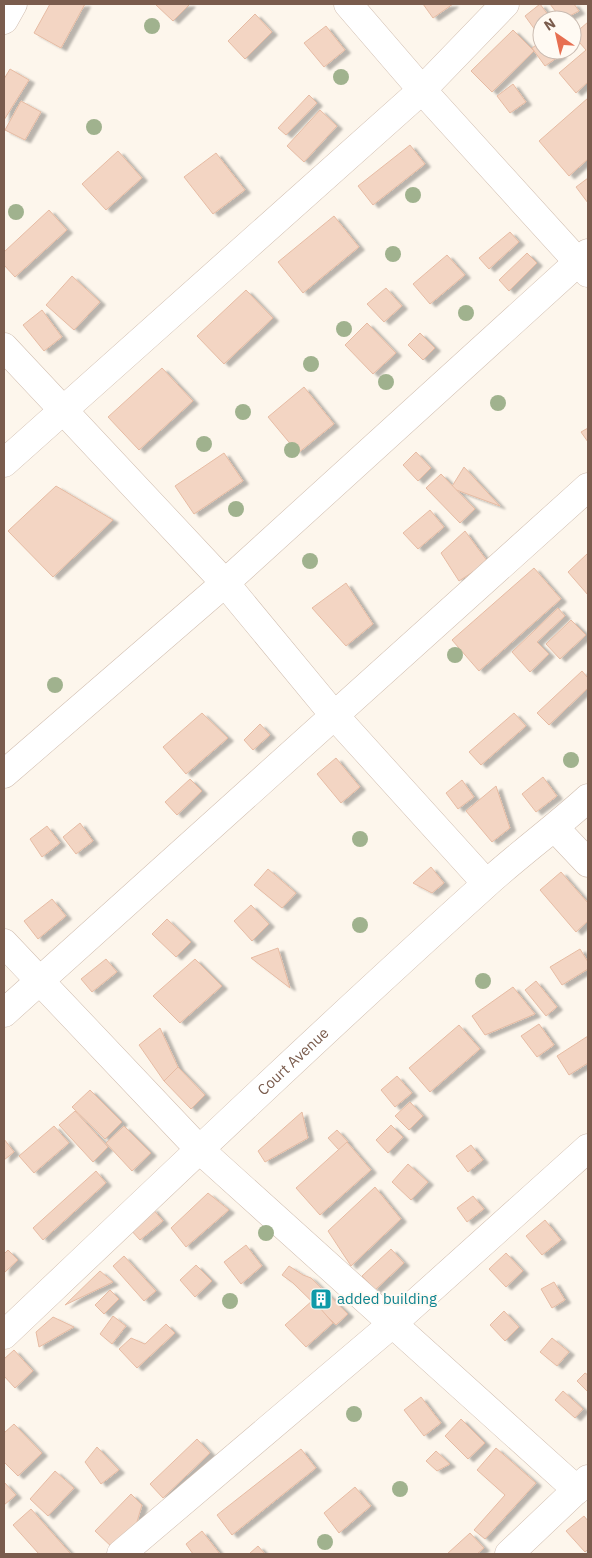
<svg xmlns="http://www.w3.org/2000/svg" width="592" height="1558" font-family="'IBM Plex Sans',sans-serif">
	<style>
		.building { fill: #f3d5c3; stroke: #e6bba3; filter: url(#shadow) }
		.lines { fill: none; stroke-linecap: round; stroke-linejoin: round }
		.minor-casing { stroke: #d1beb0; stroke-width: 29 }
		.minor { stroke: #fff; stroke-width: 28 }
		.tree { fill: #a0b28e }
		.labels { text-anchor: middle; stroke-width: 4; stroke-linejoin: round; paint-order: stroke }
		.street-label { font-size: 15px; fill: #7a5c4d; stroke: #fffaf3 }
		.culture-label { font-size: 15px; fill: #0d838f; stroke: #fffaf3; text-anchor: start }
	</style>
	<defs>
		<filter id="shadow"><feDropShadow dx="5.5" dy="3" stdDeviation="1" flood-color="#0004"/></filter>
	</defs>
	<rect width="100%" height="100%" fill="#fdf6ec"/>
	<g class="building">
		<path d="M50,4h35l-24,44 -27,-15z"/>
		<path d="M155,4h35l-17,17z"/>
		<path d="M423,4h30l-20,14z"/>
		<path d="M540,4l12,16h-10v10l-4,4 -13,-18z"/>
		<path d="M550,4h24l5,7 -17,9z"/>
		<path d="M255,14l17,18 -27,27 -17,-18z"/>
		<path d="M588,22v60l-12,11 -17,-20 27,-23 -13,-15z"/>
		<path d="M326,26l19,24 -21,17 -20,-24z"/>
		<path d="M513,30l21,21 -42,41 -21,-21z"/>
		<path d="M542,41v9h16l3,5 -16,11 -13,-18z"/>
		<path d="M10,69l19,11 -25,40v-41z"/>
		<path d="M513,84l13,18 -16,11 -13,-17z"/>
		<path d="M309,95l8,8 -31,32 -8,-7z"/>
		<path d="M588,98v61l-19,17 -30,-35z"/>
		<path d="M21,101l20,11 -16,28 -20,-10z"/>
		<path d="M320,110l17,16 -33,36 -17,-16z"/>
		<path d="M410,145l15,19 -52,41 -15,-19z"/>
		<path d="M118,151l24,27 -36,32 -24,-26z"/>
		<path d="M216,153l29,37 -32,24 -29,-37z"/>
		<path d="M588,178v25l-12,-16z"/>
		<path d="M49,210l18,20 -52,47 -11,-12v-13z"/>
		<path d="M334,216l25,31 -56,46 -25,-31z"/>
		<path d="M510,232l9,10 -30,27 -10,-11z"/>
		<path d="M527,253l10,10 -28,28 -10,-11z"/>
		<path d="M447,255l18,20 -35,29 -17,-20z"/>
		<path d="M72,276l28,26 -26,28 -28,-25z"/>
		<path d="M386,288l16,18 -18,16 -17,-18z"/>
		<path d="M246,290l27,28 -49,46 -27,-28z"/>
		<path d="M42,310l20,27 -18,14 -21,-26z"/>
		<path d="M367,323l29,30 -23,21 -28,-29z"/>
		<path d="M420,333l15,15 -12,12 -15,-15z"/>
		<path d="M162,368l31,33 -54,49 -31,-33z"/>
		<path d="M304,387l30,37 -36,29 -30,-36z"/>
		<path d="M588,428v14l-7,-10z"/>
		<path d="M416,452l15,16 -13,13 -15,-16z"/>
		<path d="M224,453l19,28 -49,33 -19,-28z"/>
		<path d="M464,467l36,39 -49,-18z"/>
		<path d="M441,474l34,35 -15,14 -34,-35z"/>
		<path d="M56,486l57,34 -60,57 -45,-46z"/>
		<path d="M430,510l14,17 -26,22 -15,-16z"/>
		<path d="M465,531l23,31 -29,19 -18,-28z"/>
		<path d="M588,553v42l-20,-23z"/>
		<path d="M534,568l27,31 -82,72 -27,-31z"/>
		<path d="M346,583l27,41 -27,22 -34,-38z"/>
		<path d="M558,608l7,8 -28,26 12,12 -19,18 -18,-20z"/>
		<path d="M571,620l15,15 -26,24 -14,-15z"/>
		<path d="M582,671l6,7v10l-39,37 -12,-12z"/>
		<path d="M202,713l26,25 -42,36 -23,-27z"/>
		<path d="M514,713l12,13 -45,39 -12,-13z"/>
		<path d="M260,724l10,11 -17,15 -9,-10z"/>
		<path d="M336,758l24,29 -19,16 -24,-29z"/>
		<path d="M543,777l14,19 -21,16 -14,-18z"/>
		<path d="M190,779l12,12 -25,24 -12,-13z"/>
		<path d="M462,780l12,17 -16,12 -12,-16z"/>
		<path d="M496,786l14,42 -18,14 -26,-31z"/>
		<path d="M80,823l13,18 -17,13 -13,-17z"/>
		<path d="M47,826l13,17 -18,14 -12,-18z"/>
		<path d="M431,867l13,16 -12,10 -19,-10z"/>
		<path d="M268,869l28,24 -14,15 -28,-23z"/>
		<path d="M561,872l27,31v18l-12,11 -36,-42z"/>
		<path d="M52,899l14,17 -28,23 -14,-18z"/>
		<path d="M251,905l18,19 -17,17 -18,-20z"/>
		<path d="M167,919l24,23 -15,15 -24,-23z"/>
		<path d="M278,948l12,40 -39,-30z"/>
		<path d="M580,949l8,13v7l-26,16 -12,-18z"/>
		<path d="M106,959l11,13 -25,20 -11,-13z"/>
		<path d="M195,959l27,27 -42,37 -27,-27z"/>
		<path d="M536,981l21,26 -11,9 -21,-26z"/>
		<path d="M513,987l22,27 -50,21 -13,-19z"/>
		<path d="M539,1024l15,21 -17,12 -16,-21z"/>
		<path d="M459,1025l21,24 -50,43 -21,-24z"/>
		<path d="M160,1028l18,39 -14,14 -25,-36z"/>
		<path d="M588,1036v27l-19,12 -12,-19z"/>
		<path d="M178,1067l27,28 -14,14 -27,-28z"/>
		<path d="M397,1076l15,17 -17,14 -14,-17z"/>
		<path d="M90,1090l32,32 -17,17 -33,-32z"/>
		<path d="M410,1102l13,14 -14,14 -14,-14z"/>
		<path d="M75,1111l33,36 -15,15 -34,-37z"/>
		<path d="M302,1112l6,26 -43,24 -7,-11z"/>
		<path d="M391,1125l12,12 -15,16 -12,-13z"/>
		<path d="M54,1126l15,17 -35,30 -15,-17z"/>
		<path d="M124,1126l27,27 -19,18 -26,-28z"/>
		<path d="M337,1130l11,12 -9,8 -11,-12z"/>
		<path d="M4,1139l10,13 -10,8z"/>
		<path d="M347,1142l24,28 -51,45 -24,-27z"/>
		<path d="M471,1145l12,15 -15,12 -12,-16z"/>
		<path d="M408,1164l20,18 -17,18 -19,-18z"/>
		<path d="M96,1171l10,12 -63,57 -10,-12z"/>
		<path d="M375,1187l26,32 -50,47 -23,-35z"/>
		<path d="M208,1193l21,17 -43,37 -15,-19z"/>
		<path d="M473,1196l11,13 -17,13 -10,-14z"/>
		<path d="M152,1208l11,13 -23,19 -11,-12z"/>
		<path d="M545,1220l16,20 -19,15 -16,-19z"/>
		<path d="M246,1245l16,21 -21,18 -17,-22z"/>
		<path d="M391,1249l13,14 -29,27 -13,-14z"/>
		<path d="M8,1250l10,10 -14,13v-19z"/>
		<path d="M506,1253l17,18 -17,16 -17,-18z"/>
		<path d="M124,1256l32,35 -12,10 -31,-35z"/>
		<path d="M196,1265l16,16 -17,16 -15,-17z"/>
		<path d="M289,1266l14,9 8,3 37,36 -12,11 -43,-42 -11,-8z"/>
		<path d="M100,1271l13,11 -48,23z"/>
		<path d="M554,1282l11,18 -13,8 -11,-19z"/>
		<path d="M110,1290l9,9 -15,15 -9,-9z"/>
		<path d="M313,1300l20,23 -27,24 -21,-22z"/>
		<path d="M504,1311l15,16 -14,14 -15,-16z"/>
		<path d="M113,1316l13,10 -14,18 -12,-10z"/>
		<path d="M53,1317l21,10 -35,20 -3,-15z"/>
		<path d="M166,1324l9,9 -38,35 -18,-19 12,-11 14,6z"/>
		<path d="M552,1338l17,14 -12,14 -17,-14z"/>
		<path d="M14,1350l19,21 -18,17 -11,-12v-17z"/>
		<path d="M585,1373l3,2v17l-11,-11z"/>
		<path d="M563,1391l20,18 -8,9 -20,-18z"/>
		<path d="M421,1397l20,26 -17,13 -20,-26z"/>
		<path d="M461,1419l24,24 -17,16 -23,-23z"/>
		<path d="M14,1424l28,29 -24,23 -14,-14v-29z"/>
		<path d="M197,1439l13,14 -47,45 -13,-14z"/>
		<path d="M97,1447l22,23 -18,14 -16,-22z"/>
		<path d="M496,1448l40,35 -51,56 -11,-9 31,-35 -28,-25z"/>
		<path d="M301,1449l15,19 -84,67 -15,-20z"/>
		<path d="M436,1451l14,13 -13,7 -11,-10z"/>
		<path d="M55,1471l19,17 -26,28 -18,-17z"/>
		<path d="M4,1482l12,13 -12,10z"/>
		<path d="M355,1487l16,19 -32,27 -15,-20z"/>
		<path d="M131,1494l11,11 -6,20 -22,24 -19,-18z"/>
		<path d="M31,1509l40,45h-32l-26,-29z"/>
		<path d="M584,1516l4,5v28l-3,3 -19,-21z"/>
		<path d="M202,1531l18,23h-27l-7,-10z"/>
		<path d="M470,1533l14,15 -7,6h-30z"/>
		<path d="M258,1546l7,8h-16z"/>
	</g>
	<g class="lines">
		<g class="minor-casing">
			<g id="minor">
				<path d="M348,4l74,86 166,183"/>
				<path d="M4,20l9,-16"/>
				<path d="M4,347l221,236 109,132 152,168"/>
				<path d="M4,463l418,-373 83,-86"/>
				<path d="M4,774l221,-191 363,-330"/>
				<path d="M555,828l33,35"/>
				<path d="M4,943l195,206 378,341"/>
				<path d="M4,1013l584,-526"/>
				<path id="s1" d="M4,1335c159,-151 318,-303 481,-450 33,-30 70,-57 103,-87"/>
				<path d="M121,1554l270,-229 197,-177"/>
				<path d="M509,1554l79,-75"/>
			</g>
		</g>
		<use href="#minor" class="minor"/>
	</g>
	<g class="tree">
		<circle cx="152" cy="26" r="8"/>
		<circle cx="341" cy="77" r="8"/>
		<circle cx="94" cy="127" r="8"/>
		<circle cx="413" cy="195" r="8"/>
		<circle cx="16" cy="212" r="8"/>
		<circle cx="393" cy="254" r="8"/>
		<circle cx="466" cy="313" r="8"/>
		<circle cx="344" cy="329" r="8"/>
		<circle cx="311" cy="364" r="8"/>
		<circle cx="386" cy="382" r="8"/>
		<circle cx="498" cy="403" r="8"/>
		<circle cx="243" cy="412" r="8"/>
		<circle cx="204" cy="444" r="8"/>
		<circle cx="292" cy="450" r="8"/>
		<circle cx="236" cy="509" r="8"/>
		<circle cx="310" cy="561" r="8"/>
		<circle cx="455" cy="655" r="8"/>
		<circle cx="55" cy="685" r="8"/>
		<circle cx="571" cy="760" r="8"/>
		<circle cx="360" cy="839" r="8"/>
		<circle cx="360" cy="925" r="8"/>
		<circle cx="483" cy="981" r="8"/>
		<circle cx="266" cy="1233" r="8"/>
		<circle cx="230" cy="1301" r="8"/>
		<circle cx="354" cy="1414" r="8"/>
		<circle cx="400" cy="1489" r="8"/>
		<circle cx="325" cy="1542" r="8"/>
	</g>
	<defs>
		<g id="building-square" transform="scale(1.125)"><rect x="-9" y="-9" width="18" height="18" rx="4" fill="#0f9aa8" stroke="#fffaf3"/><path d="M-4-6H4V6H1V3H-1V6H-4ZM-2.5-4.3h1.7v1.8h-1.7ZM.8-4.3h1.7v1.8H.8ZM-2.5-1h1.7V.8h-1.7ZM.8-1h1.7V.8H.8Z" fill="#fff"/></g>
	</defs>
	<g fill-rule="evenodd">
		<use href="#building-square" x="321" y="1299"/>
	</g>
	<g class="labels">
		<g class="street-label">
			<text dy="5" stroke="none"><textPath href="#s1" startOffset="398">Court Avenue</textPath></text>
		</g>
		<g class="culture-label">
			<text x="337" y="1304">added building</text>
		</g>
	</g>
	<rect width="592" height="1558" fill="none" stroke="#7a5c4d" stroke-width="10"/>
	<g transform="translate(557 35) rotate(326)"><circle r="24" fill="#fffaf3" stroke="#cabbb1"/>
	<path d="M0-4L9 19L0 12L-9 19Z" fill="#e76f51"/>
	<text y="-8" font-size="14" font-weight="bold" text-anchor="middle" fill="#7a5c4d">N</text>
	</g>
</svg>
